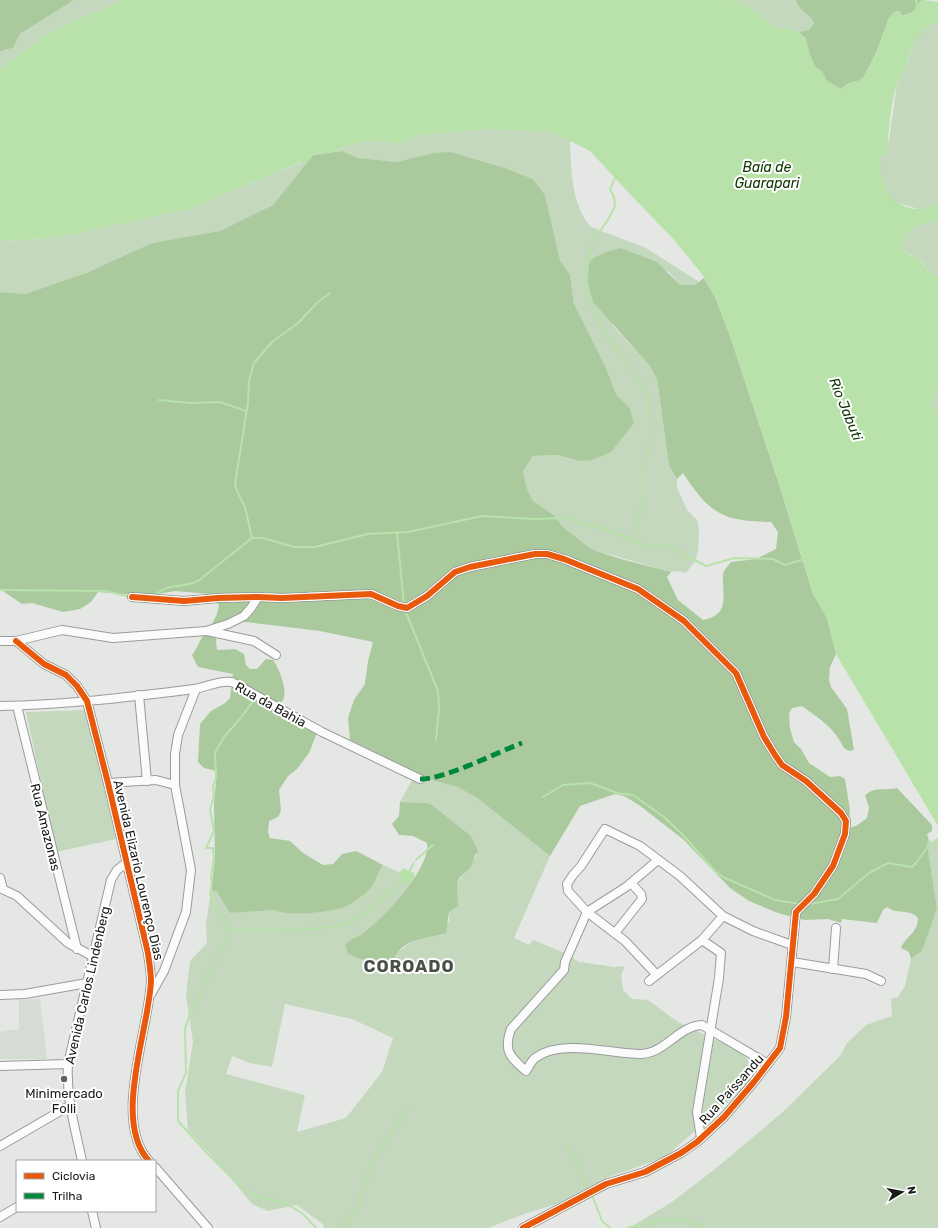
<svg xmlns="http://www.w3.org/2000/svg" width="938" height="1228" font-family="Rubik,sans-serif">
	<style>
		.built { fill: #d5dcd3 }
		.green { fill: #c3d8bc; fill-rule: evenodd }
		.forest { fill: #aaca9e }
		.water { fill: #b8e2aa }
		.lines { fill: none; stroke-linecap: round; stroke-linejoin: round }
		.stream { stroke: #b8e2aa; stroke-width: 2 }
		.minor-casing { stroke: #9a9c9a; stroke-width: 10 }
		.minor { stroke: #fbfbfb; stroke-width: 8 }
		.quiet { stroke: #00873e; stroke-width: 5; stroke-dasharray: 10 5; stroke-linecap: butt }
		.cycleway-casing { stroke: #fff; stroke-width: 8 }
		.cycleway { stroke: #e8590c; stroke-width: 6 }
		.poi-dot { fill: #60625f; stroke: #fff; stroke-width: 1.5 }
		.labels { text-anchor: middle; stroke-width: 4; stroke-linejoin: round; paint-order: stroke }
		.street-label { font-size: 13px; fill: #191b18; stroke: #fff }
		.poi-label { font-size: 13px; fill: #191b18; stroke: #fff }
		.water-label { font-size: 14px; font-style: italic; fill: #0e3400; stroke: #fff }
		.district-label { font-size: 17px; font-weight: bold; letter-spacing: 1px; fill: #4b4f4a; stroke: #fff }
	</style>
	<rect width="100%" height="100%" fill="#e4e7e3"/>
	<path class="built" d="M40,999l7,60h-47v-27l19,-3v-29z"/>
	<g class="green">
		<path d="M74,0h49l-73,32 -50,37v-17l4,-2 9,-2 7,-14z"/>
		<path d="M733,0h63c3,11 15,14 18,23l-5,7 -10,2 -28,-7 -18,-16z"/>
		<path d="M938,23v182l-20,4 -22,-7 -7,-7 -10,-24 1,-14 9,-17 8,-56 10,-20 7,-22 4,-7 12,-11z"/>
		<path d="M483,129l69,3 18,8c1,28 1,65 21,87l55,21 53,34 -4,3h-15l-11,-13 -49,-24 -15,4 -12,6 20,68 36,39 8,14 12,87 8,13v9l10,22 10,10 2,10 -1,21 -3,10 -9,12 -8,-2 -7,1 -80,-23 -28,-22 -9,-12 -21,-14 -6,-12 -4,-18 10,-15 24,-1 22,6 50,-54 -13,-13 -10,-26 -32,-64 -4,-29 -10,-15 -15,-65 -12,-16 -28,-11 -54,-16 -54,10 -39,-4 -21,-9c20,-7 42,-12 63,-5l15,-8z"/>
		<path d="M302,162l4,2 -33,41 -53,26 -68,12 -66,30 -61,21 -25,-2v-51l44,-2 36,-6 110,-24z"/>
		<path d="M938,221v56l-9,-5 -7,-11 -19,-10c-2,-23 16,-28 35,-30z"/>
		<path d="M938,386v29l-7,-12z"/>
		<path d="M86,710l30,129 -60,13 -30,-140z"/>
		<path d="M415,775l42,12 19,10 74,59 -36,82 15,7 4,-5 34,14 12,8 35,5 11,-1 -4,9 2,15 9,9 16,1 30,22 33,16 24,9 12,12 6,18 -2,5 -86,75 -56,20 -52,27 -33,10 -36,14h-165l1,-3 -27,-20 -29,6 -16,-7 -32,-39 -32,-35 -3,-37 8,-51 -7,-46 4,-35 17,-18 -1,-19 5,-34 6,2 13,21 45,-3c15,7 68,1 81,-9 4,-3 8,-7 12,-10 6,-5 10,-19 15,-26l24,11 5,5c-13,18 -30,37 -46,51 -7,6 -15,6 -21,13l3,9 47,11 2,-12c12,-11 29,-19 45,-19l7,-13v-9l9,-11 -1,-18 22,-31 -9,-17 -38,-30 -5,-2 -27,-1zM285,1004l67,15 41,19 -11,34 -36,46 -49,14 8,-37 -79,-21 6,-18 18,7 22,4z"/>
		<path d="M938,840v388h-309l43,-26 47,-36 67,-57 54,-53 7,-13 19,-18 26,-9 -1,-17 7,-2 7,-11 6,-27 11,-8 15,-42 -10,-66 2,-2 4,1z"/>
	</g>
	<g class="forest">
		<path d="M0,0h74l-54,34 -7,14 -9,2 -4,2z"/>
		<path d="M796,0h126l-9,12 -11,4 -3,-5 -5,1 -5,6 -13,35 -13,25 -5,3 -9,2 -8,6c-4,-3 -10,-5 -14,-8 -1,-1 -15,-19 -15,-20 -5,-12 -3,-20 -13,-29l10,-2 5,-7c-3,-9 -16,-12 -18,-23z"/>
		<path d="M342,151l16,7 39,4 37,-9 17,-1 54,16 28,11 12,16 15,65 10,15 4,29 32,64 10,26 13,13 5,16 -23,29 -19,8 -13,1 -22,-6 -24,1 -10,15 4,18 6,12 21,14 9,12 28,22 30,10 50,13 -4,5 11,23 25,20c28,-5 19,-25 20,-45 0,-4 5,-9 8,-13l25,-3 20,-10 2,-17 -7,-10c-49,-1 -61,-8 -88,-49l-6,6 -8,-13 -12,-87 -8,-14 -56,-63 -5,-18 -1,-17 6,-9 12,-6 15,-4 37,14 23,23h15l9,-7 11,19 14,36 49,148 35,113 14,24 9,36 -6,13 -1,13 2,7 16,22 7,41 -5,1 -5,-3c-11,-22 -22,-27 -42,-42l-10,2 -3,6 1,15 4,13 7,7 8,14 21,14 10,-1 5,3 5,31 -2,18 8,-2 11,-8 2,-10 -4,-13c11,-9 19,-4 32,-7l35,37v6l-5,3 2,7 -2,2 10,66 -15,42 -11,8 -2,-7 -8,-4c4,-11 17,-15 17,-30 -9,-10 -21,-3 -31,-11l-4,3 -6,13 -35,-4 -1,4 -13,-4 -23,1 -27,-7 -29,-12 -19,-13 -46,-48 -45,-35 -15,-9 -9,-2 -35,12 -30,50 -74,-59 -19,-10 -42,-12 -44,-25 -21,-10 -2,-22 6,-18 11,-16 3,-23 5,-19 -53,-11 -83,-10 -20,12 -1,10 1,7 18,-1 9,5 2,11 4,4h7l9,-10 7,1c6,8 15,30 10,40 -1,2 -4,5 -6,7l47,27 -8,1 -7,18 -12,16 -9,7 -9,14 2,21 -3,6 -9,4 -1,11 2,6 20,3 13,12 20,12 10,-1 9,-10 14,-3 27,14c-5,7 -9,21 -15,26 -7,6 -14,12 -23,16 -14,5 -57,10 -70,3l-45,3 -13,-21 -6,-2 4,-32 -1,-55 3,-32 -13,-3 -6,-6 2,-38 11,-13 14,-8 5,-5 3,-24 -35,-7 -6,-12c5,-6 7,-13 11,-19 8,-11 14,-17 16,-31l-9,-11 -35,-3 -17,3h-36l-24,-2 -7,10 -11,7 -17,3 -31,-9 -10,1 -22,-15v-297l25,2 61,-21 66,-30 68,-12 53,-26 40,-50z"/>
		<path d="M400,802l27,1 5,2 38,30 9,17 -4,3 -4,12 -11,10 -3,6 1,23 -9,6 -3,21c-17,5 -54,7 -51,32 -18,-1 -31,-4 -47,-11l-3,-9c7,-8 13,-7 20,-13 19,-15 66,-64 62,-89l-14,-7 -14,-1 -7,-11 7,-8z"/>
	</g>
	<g class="water">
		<path d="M123,0h610l20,9 18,16 28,7 7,6 3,14 7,16 6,3 5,10 14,8 8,-6 9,-2 5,-4 13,-24 13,-35 5,-6 5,-1 3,5c14,-2 11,-9 20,-16l16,2v21l-8,1c-15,13 -17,20 -23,39 -2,8 -8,14 -10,22 -8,21 -7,46 -11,68l-6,4c-1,24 9,50 37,52 6,0 14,-4 21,-4v16c-19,2 -37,7 -35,30l8,5 8,2 10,14 9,5v109l-7,17 7,12v411l-102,-172 -9,-36 -14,-24 -35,-114 -49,-147 -14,-36 -13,-23 -26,-32 -49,-51 -37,-40 -38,-19 -69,-3 -67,7 -16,8c-20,-7 -44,-2 -63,5l5,2 -29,4 -7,9 -5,-2 -111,47 -110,24 -36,6 -44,2v-172l50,-37z"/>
		<path d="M403,868l11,5v5l-5,6 -12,-8z"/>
	</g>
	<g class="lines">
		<g class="stream">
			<path d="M916,0l1,7"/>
			<path d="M616,176l-6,13 4,8 1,9 -6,12 -17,25 -4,22 -2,23 4,18 7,9 10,24 14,13 21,33 7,15 2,40 -7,27v29l-6,23 -3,21"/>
			<path d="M159,400l32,3 29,-1 26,9"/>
			<path d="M397,533l7,72"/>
			<path d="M252,538l-7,-31 -8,-16 -2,-7 13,-81 1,-22 5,-18 18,-21 26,-19 19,-20 13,-10"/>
			<path d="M0,590l106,1 25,6"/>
			<path d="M154,596c15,-14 27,-7 44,-15l54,-43h11l31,9h21l53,-13 40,-2 74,-16 53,3 29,-1 38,10 44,17 24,2 6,3 13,9 6,1 11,6 29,-8 38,1 12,6 19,-6"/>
			<path d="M405,610l33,81 1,17 -3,32"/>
			<path d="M254,700l-15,20 -15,17 -9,16 1,24 -3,10 1,10 -4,12 4,22 -8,17h7l1,10 -3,18 1,7 -2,12 20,37 -40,81 -5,16 1,44 -8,18v30l29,32 34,34 13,8 35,10 14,9 13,14"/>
			<path d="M543,797l20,-12 27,-2 27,10 16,2 31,22 17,16 35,39 9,6 50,22 25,4"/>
			<path d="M416,860l17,-15"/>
			<path d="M409,872l5,-9"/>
			<path d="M809,904l29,-5 31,-26 19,-10 24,4 4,-4 13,-18 9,-6"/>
			<path d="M230,930c25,0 105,2 123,-9 18,-10 34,-27 50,-41"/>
			<path d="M568,1145l22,46"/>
			<path d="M592,1195l10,26 8,7"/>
			<path d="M340,1228l19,-22 10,-37 7,-15 32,-45"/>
			<path d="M627,1228c20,-5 60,-16 76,0"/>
		</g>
		<g class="minor-casing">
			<g id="minor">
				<path d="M132,597l52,4 34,-3 40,-1 24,1 89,-4 27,12 9,2 20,-12 28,-24 15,-5 65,-13h12l17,5 74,30 46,32 52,52 28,64 11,18 7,10 24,16 35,32 5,8 -1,13 -12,32 -19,28 -18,18 -10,105 -6,31 -26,34 -30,35 -27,25 -16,11 -36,19 -39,12 -83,44"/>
				<path d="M207,631l47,10 22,14"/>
				<path d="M0,641h16l46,-11 51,8 93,-7 22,-7 16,-8 7,-8 7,-11"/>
				<path d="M16,641l28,23 22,11 11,11 10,15 21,82 40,170c1,9 3,19 3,28 -2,49 -39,140 -2,180"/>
				<path d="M139,695l8,86"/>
				<path d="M0,706c65,-1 130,-9 194,-17 14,-2 24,-9 38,-7l90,50 98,47"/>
				<path d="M17,706l60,243"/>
				<path d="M108,783l48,-3 19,5"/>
				<path d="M658,860l-32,27 -39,25 -22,50 -1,8 -53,59c-8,22 -1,28 15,42 3,-4 5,-10 9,-13 26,-20 76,-4 105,-4 25,0 38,-28 62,-29l66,39"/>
				<path d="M0,878l3,11"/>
				<path d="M0,888l17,8 51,47 26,14"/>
				<path d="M615,933l27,-34 -1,-5 -10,-11"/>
				<path d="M792,962l74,12 15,7"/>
				<path d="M833,969l3,-41"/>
				<path d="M656,974l-31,-33 -38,-29 -19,-21 -1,-7 6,-9 8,-9 24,-37 35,17 40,30 43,40 30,15 39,14"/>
				<path d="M649,981l53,-41 21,-24"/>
				<path d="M151,994l13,-23 22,-59 5,-42 -16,-85v-31l3,-19 18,-46"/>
				<path d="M0,995l25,-1 62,-11"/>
				<path d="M0,1066l68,-2"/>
				<path d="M701,1138l-4,-26 22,-134 2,-25 -19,-13"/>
				<path d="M0,1146l69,-40"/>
				<path d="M82,1161c-7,-34 -16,-62 -14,-97l43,-184 6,-10 9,-7"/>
				<path d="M155,1167l53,61"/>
				<path d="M92,1211l4,17"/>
				<path d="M0,1217l17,-10"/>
			</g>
		</g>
		<use href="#minor" class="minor"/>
		<path class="quiet" d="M420,779c23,1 78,-27 102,-36"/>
		<g class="cycleway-casing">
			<g id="cycleway">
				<path d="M132,597l52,4 34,-3 40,-1 24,1 89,-4 27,12 9,2 20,-12 28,-24 15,-5 65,-13h12l17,5 74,30 46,32 52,52 28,64 11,18 7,10 24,16 35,32 5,8 -1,13 -12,32 -19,28 -18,18 -10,105 -6,31 -26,34 -30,35 -27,25 -16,11 -36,19 -39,12 -83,44"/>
				<path d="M16,641l28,23 22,11 11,11 10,15 21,82 40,170c1,9 3,19 3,28 -2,49 -39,140 -2,180"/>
			</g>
		</g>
		<use href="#cycleway" class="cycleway"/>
	</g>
	<circle class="poi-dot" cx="64" cy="1079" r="4"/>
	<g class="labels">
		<g class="street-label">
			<text transform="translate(271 704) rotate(29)" y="5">Rua da Bahia</text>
			<text transform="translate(46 827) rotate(76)" y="5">Rua Amazonas</text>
			<text transform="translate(139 870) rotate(77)" y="5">Avenida Elizario Lourenço Dias</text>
			<text transform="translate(87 985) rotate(-77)" y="5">Avenida Carlos Lindenberg</text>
			<text transform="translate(731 1089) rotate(-48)" y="5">Rua Paíssandu</text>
		</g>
		<g class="poi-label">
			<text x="64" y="1098">Minimercado<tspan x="64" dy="15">Folli</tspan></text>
		</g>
		<g class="water-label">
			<text x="767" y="172">Baía de<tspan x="767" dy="16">Guarapari</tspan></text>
			<text transform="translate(846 409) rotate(68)" y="5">Rio Jabuti</text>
		</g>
		<g class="district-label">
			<text x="409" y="972">COROADO</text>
		</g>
	</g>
	<rect x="16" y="1160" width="140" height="52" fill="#ffffff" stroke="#a3a4a3"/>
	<rect x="24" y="1173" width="20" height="6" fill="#e8590c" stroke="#a3a4a3"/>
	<text x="52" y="1180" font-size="12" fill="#191b18">Ciclovia</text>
	<rect x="24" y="1193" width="20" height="6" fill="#00873e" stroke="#a3a4a3"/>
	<text x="52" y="1200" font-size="12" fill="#191b18">Trilha</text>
	<g transform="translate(902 1192) rotate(80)" stroke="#ffffff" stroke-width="3" paint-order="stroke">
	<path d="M0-3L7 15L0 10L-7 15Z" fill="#191b18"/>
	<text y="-6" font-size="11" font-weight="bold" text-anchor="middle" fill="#191b18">N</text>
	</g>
</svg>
